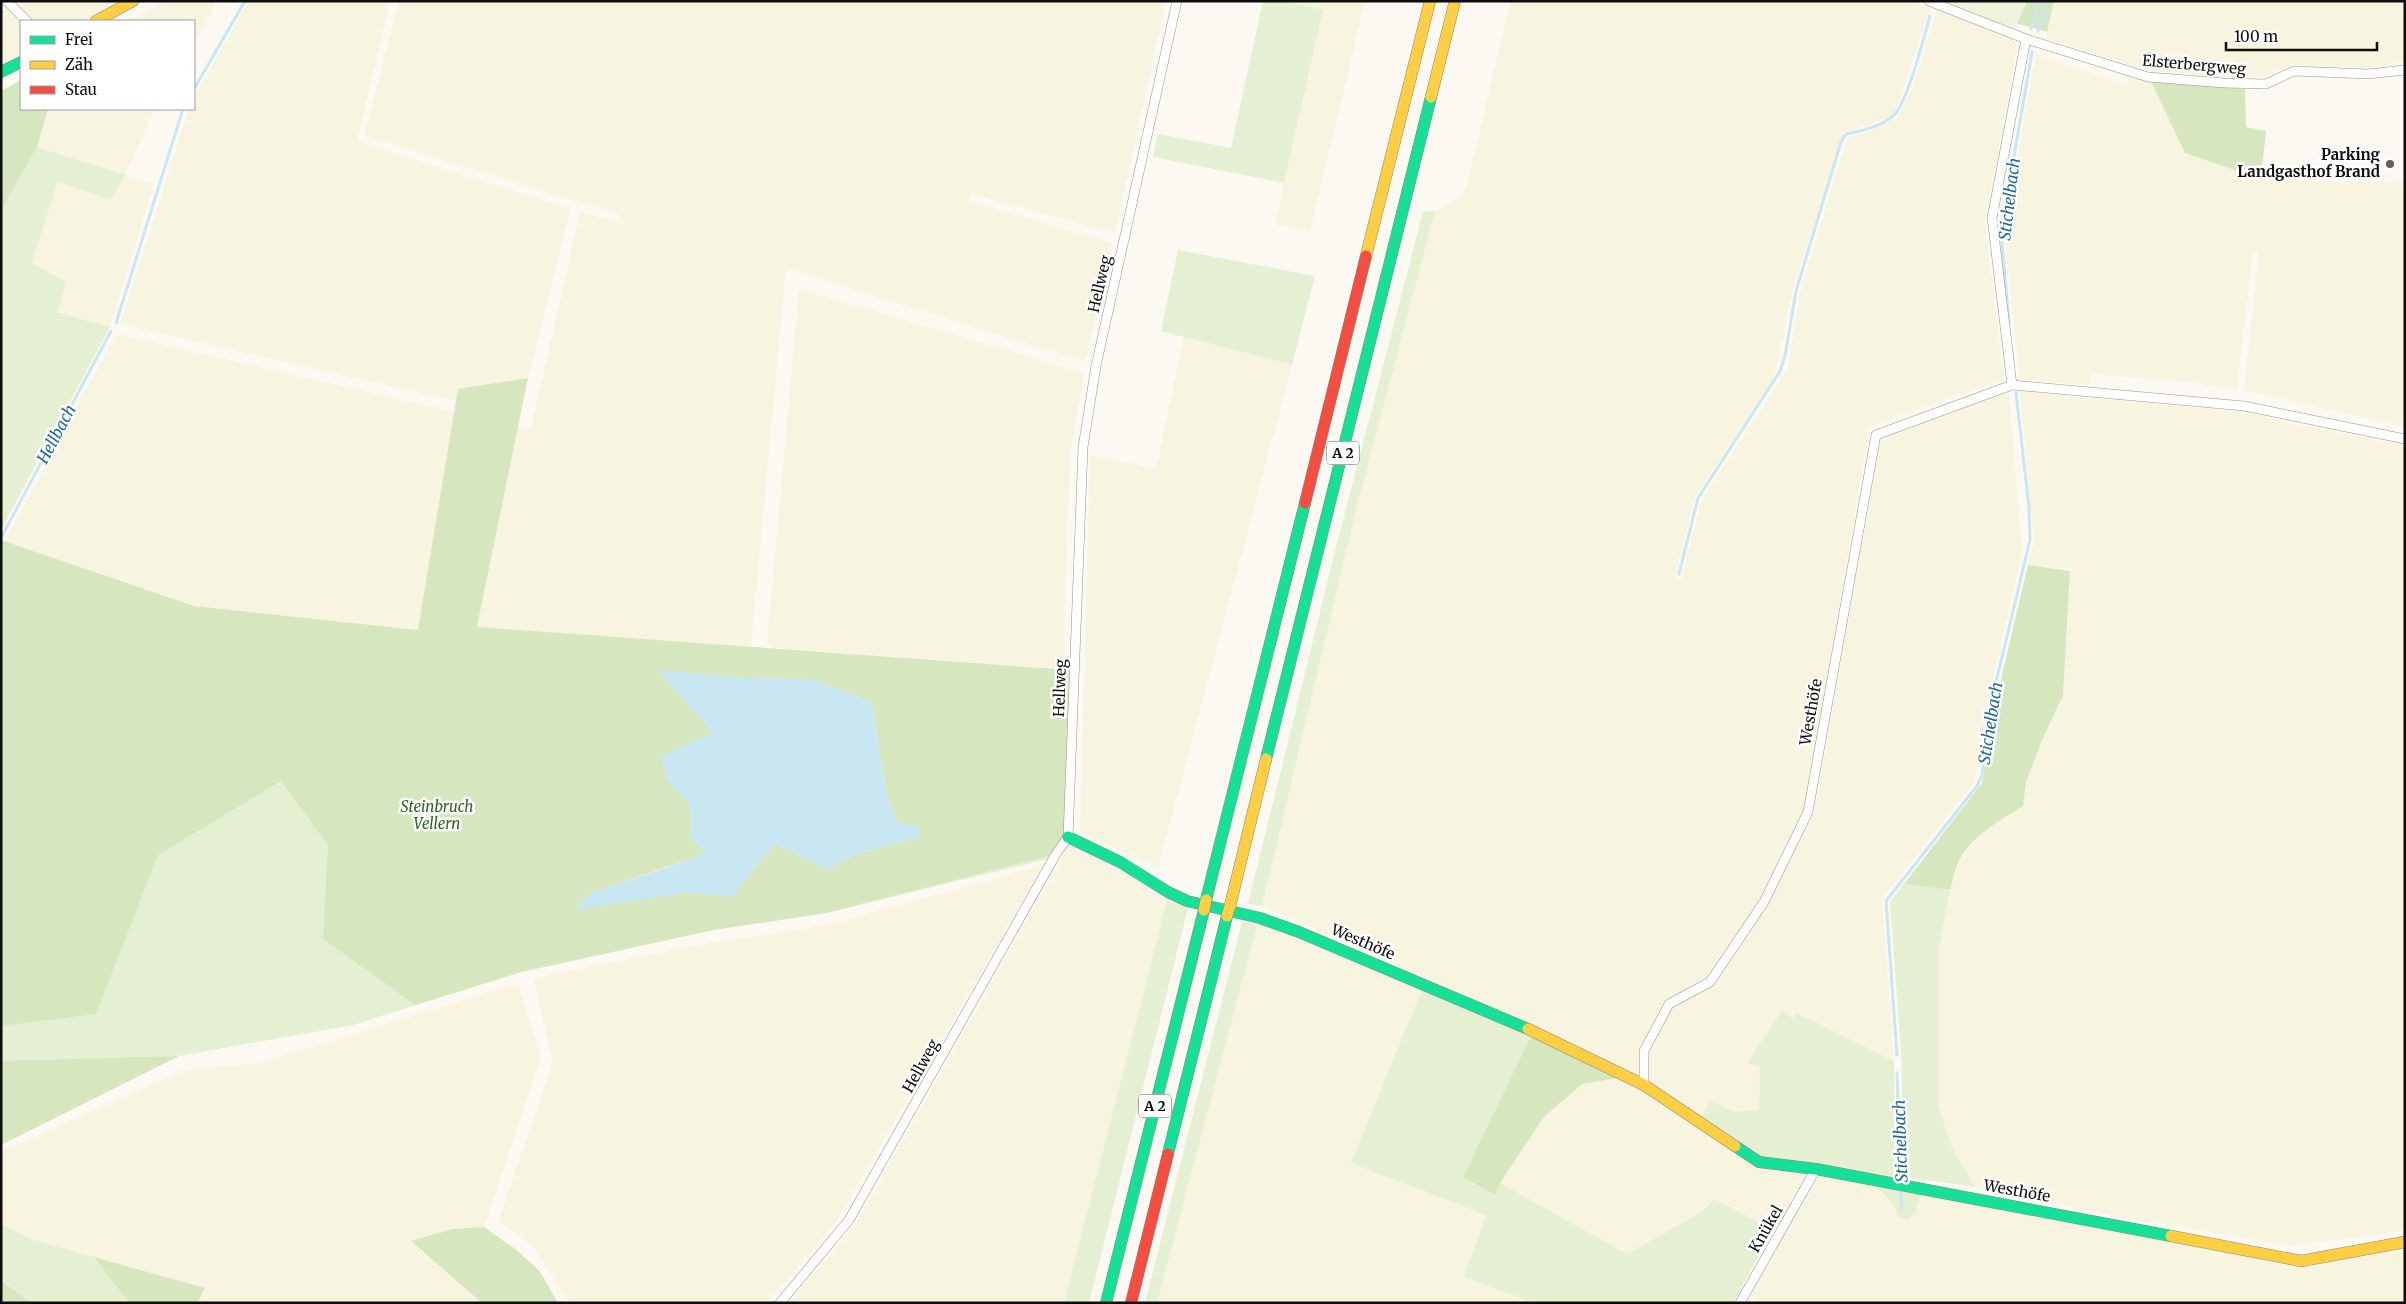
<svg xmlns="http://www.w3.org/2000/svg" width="2406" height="1304" font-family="Merriweather,serif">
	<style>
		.farmland { fill: #f7f4df }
		.green { fill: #e5f0d2 }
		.forest { fill: #d6e7c0; fill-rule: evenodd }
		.pitch { fill: #eef4dc }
		.water { fill: #c9e7f3 }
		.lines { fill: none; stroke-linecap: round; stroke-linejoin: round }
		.stream { stroke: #c9e7f3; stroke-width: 3 }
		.street-casing { stroke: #949390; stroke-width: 10 }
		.fast-casing { stroke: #8b8a87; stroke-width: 12 }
		.slow-casing { stroke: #8b8a87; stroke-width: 12 }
		.jam-casing { stroke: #8b8a87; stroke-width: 12 }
		.street { stroke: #fefefd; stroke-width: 9 }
		.fast { stroke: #16e098; stroke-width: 11 }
		.slow { stroke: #ffcf43; stroke-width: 11 }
		.jam { stroke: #f24e42; stroke-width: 11 }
		.slow-bridge-casing { stroke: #81817d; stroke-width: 12; stroke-linecap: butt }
		.slow-bridge { stroke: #ffcf43; stroke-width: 11 }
		.poi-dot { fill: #60605d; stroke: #fff; stroke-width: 2 }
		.labels { text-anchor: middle; stroke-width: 5; stroke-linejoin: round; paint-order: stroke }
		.shield { fill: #fff; stroke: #565656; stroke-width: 1 }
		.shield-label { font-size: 14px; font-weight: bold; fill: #0d0d0d }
		.street-label { font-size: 15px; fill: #0d0d0d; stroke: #fff }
		.poi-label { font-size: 15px; font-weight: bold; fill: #0d0d0d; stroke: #fff; text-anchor: end }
		.park-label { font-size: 15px; font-style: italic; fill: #30631f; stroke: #fff }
		.water-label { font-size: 16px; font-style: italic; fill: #1a689b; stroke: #fff }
	</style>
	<rect width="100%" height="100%" fill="#fbf9f2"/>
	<g class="farmland">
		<path d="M2,1l19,22v38l-20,10z"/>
		<path d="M15,1h113l-35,20h-65z"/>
		<path d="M166,1h48l-1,10 -19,31v-21h-65z"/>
		<path d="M249,1h141l-33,140 213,68 -42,169 -70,11 -2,12 -336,-77 69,-215h5v-12z"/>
		<path d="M399,1h767l-51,232 -143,-39 -3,7 143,42 -27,119 -299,-94 -35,378 -274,-18 41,-201 13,2 49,-217 43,11 -5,-9 -254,-78z"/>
		<path d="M1285,1h80l-55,230 -35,-7 48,-214z"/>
		<path d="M1511,1h402l17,7 -36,108 -50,16 -51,156 -16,77 -6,17 -76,115 -21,82 7,2 21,-82 86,-131 12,-76 45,-148 5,-7 20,-5 27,-14 17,-34 23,-75 81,34 -33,179 19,158 -137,47v17l-63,366 -45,91 -52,76 -42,23 -26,50v27l-105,-51 -272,-120 94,-396 79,-299 29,-15z"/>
		<path d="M2054,1h351v61l-38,6 -74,-3 -29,11 -25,2 -88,-7 -105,-32z"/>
		<path d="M2036,54l91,31 2,-12 21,6 111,100 79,4 65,-2v246l-161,-37 15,-139 -6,-1 -16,140 -49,-8 -97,-8 -1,11 -70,-6 -16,-148z"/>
		<path d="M48,109h107l-30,66 29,9 -44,143 -53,-15 -25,-49 25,-82 54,19 13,-24 -87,-29z"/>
		<path d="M799,289l285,84 -14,78 -7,218 -288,-21 -8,-6z"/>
		<path d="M116,334l338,78 -35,218 -225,-24 -189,-65z"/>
		<path d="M1184,337l108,28 -134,503 -78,-36 10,-377 66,14z"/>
		<path d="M2009,392l13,159 -34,151 -13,79 -93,118 12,162 -98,-48 -49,49 13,3 -1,45 -25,2 -24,-11 -9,18 -54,-39v-32l24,-41 37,-20 14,-12 41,-63 51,-98 67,-375z"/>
		<path d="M2020,392l220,20 165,34v784l-114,16 -171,-29 -145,-30 -25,-43 -11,-36 -1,-108 1,-52 11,-58 8,-27 16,-21 20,-18 29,-18 3,-24 14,-37 23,-50 7,-124 4,-2 -46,-4 6,-25z"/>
		<path d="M1069,846l56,27 42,28 -103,402h-275l67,-79z"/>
		<path d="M1043,865l-207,357 -69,81h-197l-35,-54 -19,-16 -18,-12 55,-159 -20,-84 165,-33 129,-20z"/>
		<path d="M1257,925l38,12 127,53 -70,173 134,52 -22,62 70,26h-377z"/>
		<path d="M518,983l23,75 -57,169 -32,2 -40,13 70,61h-285l8,-15 -177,-50 -27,-16v-70l184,-82 72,-6z"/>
		<path d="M1618,1078l20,7 117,82 52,7 -34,56 -59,-31 -12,13 -75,43 -127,-72 44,-66 38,-33z"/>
		<path d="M1819,1177l58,10 17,18 4,11 18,-3 4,-20 379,74 106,-19v55h-644l-11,-6z"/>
	</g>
	<g class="green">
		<path d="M1263,1h22l38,9 -39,173 -131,-26 5,-23 73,14z"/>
		<path d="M37,147l88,28 -14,25 -54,-18 -25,81 34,19 -9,30 53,15 -109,203v-317l4,-10z"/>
		<path d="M1435,211l-79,299 -94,396 -14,-2 87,-353 88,-339z"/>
		<path d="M1178,250l137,26 -23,89 -131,-34z"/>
		<path d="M561,633l508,37 -5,163 -16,26 -222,54 -113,17 -192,42 -168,53 -174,31 -178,89v-153l138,-152 292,-197z"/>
		<path d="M1904,884l46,6 -11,58v160l11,36 25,43 -71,-10 -3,-125 -11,-150z"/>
		<path d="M1167,901l21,7 -99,395h-25z"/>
		<path d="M1242,922l15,3 -100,378h-12z"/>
		<path d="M1422,990l109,46 -67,141 30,18 6,-12 127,71 75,-42 12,-13 59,31 -40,73h-199l-70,-26 22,-62 -135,-52z"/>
		<path d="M1782,1011l11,7 3,-5 98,48 1,116 -133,-20 -61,-38 9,-18 24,11 25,-2 1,-44 -13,-3z"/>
		<path d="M1877,1187l43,6 -4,20 -9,7 -9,-4 -4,-11z"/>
		<path d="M1,1223l27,15 66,19 35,46h-97l-31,-24z"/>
	</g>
	<g class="forest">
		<path d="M2027,1h27l-7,31 -31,-9z"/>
		<path d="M2150,79l95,10 1,38 20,4 -5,48 -76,-26z"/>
		<path d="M21,80v29h27l-11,38 -32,56 -4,10v-122z"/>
		<path d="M528,378l-51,249 592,43 -1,167 -12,17 -230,59 -113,17 -192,42 -106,33 -92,-66 5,-94 -47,-64 -123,74 -62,159 -95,12v-486l193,66 224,24 40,-241zM659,671l90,7 61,1 62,23 14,91 11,29 19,4 5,11 -67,18 -27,14 -52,-25 -44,53 -42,-5 -113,17 16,-17 115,-39 -16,-14 -1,-33 23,-73z"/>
		<path d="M2028,565l42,6 -7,124 -23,50 -14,37 -3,24c-24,15 -52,30 -65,57 -4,8 -5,18 -8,27l-46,-6 78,-101 14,-83z"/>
		<path d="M1531,1036l87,42 -36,6 -38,33 -44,66 -5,12 -32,-18z"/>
		<path d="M179,1056l-178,89v-84z"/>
		<path d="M484,1227l30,21 25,22 19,33h-76l-71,-62 41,-12z"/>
		<path d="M94,1257l111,31 -8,15h-68z"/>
		<path d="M1,1280l31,23h-31z"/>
	</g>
	<path class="pitch" d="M1938,1h89l-12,27 -37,-11z"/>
	<path class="water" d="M658,670l91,8 61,1 62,23 14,91 11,29 19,4 5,11 -67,18 -27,14 -52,-25 -44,53 -42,-5 -114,18 17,-18 72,-23 42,-16 -15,-14 -1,-33 -23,-26 -6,-23 52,-24z"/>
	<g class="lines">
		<g class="stream">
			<path d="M2031,29l4,-8 2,-20"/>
			<path d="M2038,31l6,-12 2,-18"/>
			<path d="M194,89l51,-88"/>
			<path d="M116,323l67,-214"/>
			<path d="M2009,323l-8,-91 31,-180"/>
			<path d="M1,538l110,-207"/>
			<path d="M1679,574l19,-76 82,-127 5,-15 11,-65 45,-149 5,-8c16,-3 34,-7 47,-18 14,-12 31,-79 37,-100"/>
			<path d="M1897,1055l-11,-154 91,-115 5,-11 10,-76 38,-159 -1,-33 -13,-114"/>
			<path d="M1897,1073l3,108"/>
			<path d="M1900,1187l2,22"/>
		</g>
		<g class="street-casing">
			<g id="street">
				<path d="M7,1l20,20"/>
				<path d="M1929,1l97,38 122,38 76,6 42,1 28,-13 74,3 37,-4"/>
				<path d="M2012,385l-20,-167 34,-179"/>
				<path d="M1644,1085v-34l25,-47 41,-22 54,-80 44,-90 68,-377 136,-50 232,21 161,33"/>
				<path d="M780,1303l69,-83 207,-366 12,-17 15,-390 13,-81 81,-365"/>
				<path d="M1740,1303l76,-134"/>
			</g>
		</g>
		<g class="fast-casing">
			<g id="fast">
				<path d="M1,72l20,-10"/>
				<path d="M1266,759l165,-662"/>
				<path d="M1068,837l52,25 48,30 19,9 73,17 39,14 229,97"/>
				<path d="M1206,900l99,-397"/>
				<path d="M1735,1146l24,16 57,7 355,67"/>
				<path d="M1168,1154l59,-238"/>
				<path d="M1106,1303l98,-393"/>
			</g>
		</g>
		<g class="slow-casing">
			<g id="slow">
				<path d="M96,21l37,-20"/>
				<path d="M1431,97l24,-96"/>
				<path d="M1366,256l64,-255"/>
				<path d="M1230,906l36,-147"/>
				<path d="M1528,1029l116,56 91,61"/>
				<path d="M2171,1236l130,25 104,-19"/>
			</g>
		</g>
		<g class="jam-casing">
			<g id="jam">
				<path d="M1305,503l61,-247"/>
				<path d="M1131,1303l37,-149"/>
			</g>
		</g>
		<use href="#street" class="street"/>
		<use href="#fast" class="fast"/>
		<use href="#slow" class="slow"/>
		<use href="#jam" class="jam"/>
		<g class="slow-bridge-casing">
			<g id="slow-bridge">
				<path d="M1204,910l2,-10"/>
				<path d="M1227,916l3,-10"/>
			</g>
		</g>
		<use href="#slow-bridge" class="slow-bridge"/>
	</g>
	<circle class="poi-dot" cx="2390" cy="164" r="5"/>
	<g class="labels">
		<g class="shield">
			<rect x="1327" y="441.5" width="32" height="23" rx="4"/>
			<rect x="1139" y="1094.5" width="32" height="23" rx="4"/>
		</g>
		<g class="shield-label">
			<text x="1343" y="458">A 2</text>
			<text x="1155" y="1111">A 2</text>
		</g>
		<g class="street-label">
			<text transform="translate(2194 65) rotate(5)" y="5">Elsterbergweg</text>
			<text transform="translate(1100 284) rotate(-77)" y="5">Hellweg</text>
			<text transform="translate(1060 688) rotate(-88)" y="5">Hellweg</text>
			<text transform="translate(1811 712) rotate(-80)" y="5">Westhöfe</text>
			<text transform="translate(1363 942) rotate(23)" y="5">Westhöfe</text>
			<text transform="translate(921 1066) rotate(-61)" y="5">Hellweg</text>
			<text transform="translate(2017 1191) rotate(10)" y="5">Westhöfe</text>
			<text transform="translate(1766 1229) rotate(-60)" y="5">Knükel</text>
		</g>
		<g class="poi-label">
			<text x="2380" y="160">Parking<tspan x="2380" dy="17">Landgasthof Brand</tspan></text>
		</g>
		<g class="park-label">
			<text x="437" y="812">Steinbruch<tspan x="437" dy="17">Vellern</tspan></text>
		</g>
		<g class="water-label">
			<text transform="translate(2009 199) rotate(-83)" y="6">Stichelbach</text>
			<text transform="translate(56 434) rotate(-62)" y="6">Hellbach</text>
			<text transform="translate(1990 723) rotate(-81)" y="6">Stichelbach</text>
			<text transform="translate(1900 1141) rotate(-92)" y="6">Stichelbach</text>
		</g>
	</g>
	<rect width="2406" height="1304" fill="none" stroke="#0d0d0d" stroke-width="5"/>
	<rect x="20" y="20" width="175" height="90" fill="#ffffff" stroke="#9e9e9e"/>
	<rect x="30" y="36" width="25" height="8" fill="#16e098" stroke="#9e9e9e"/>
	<text x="65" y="45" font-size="15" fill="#0d0d0d">Frei</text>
	<rect x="30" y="61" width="25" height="8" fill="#ffcf43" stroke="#9e9e9e"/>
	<text x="65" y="70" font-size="15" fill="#0d0d0d">Zäh</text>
	<rect x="30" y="86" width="25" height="8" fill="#f24e42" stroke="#9e9e9e"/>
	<text x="65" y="95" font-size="15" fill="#0d0d0d">Stau</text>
	<path d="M2226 42v8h151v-8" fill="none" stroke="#0d0d0d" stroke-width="2.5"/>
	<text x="2234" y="42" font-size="15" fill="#0d0d0d" stroke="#ffffff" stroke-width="4" paint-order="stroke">100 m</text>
</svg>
